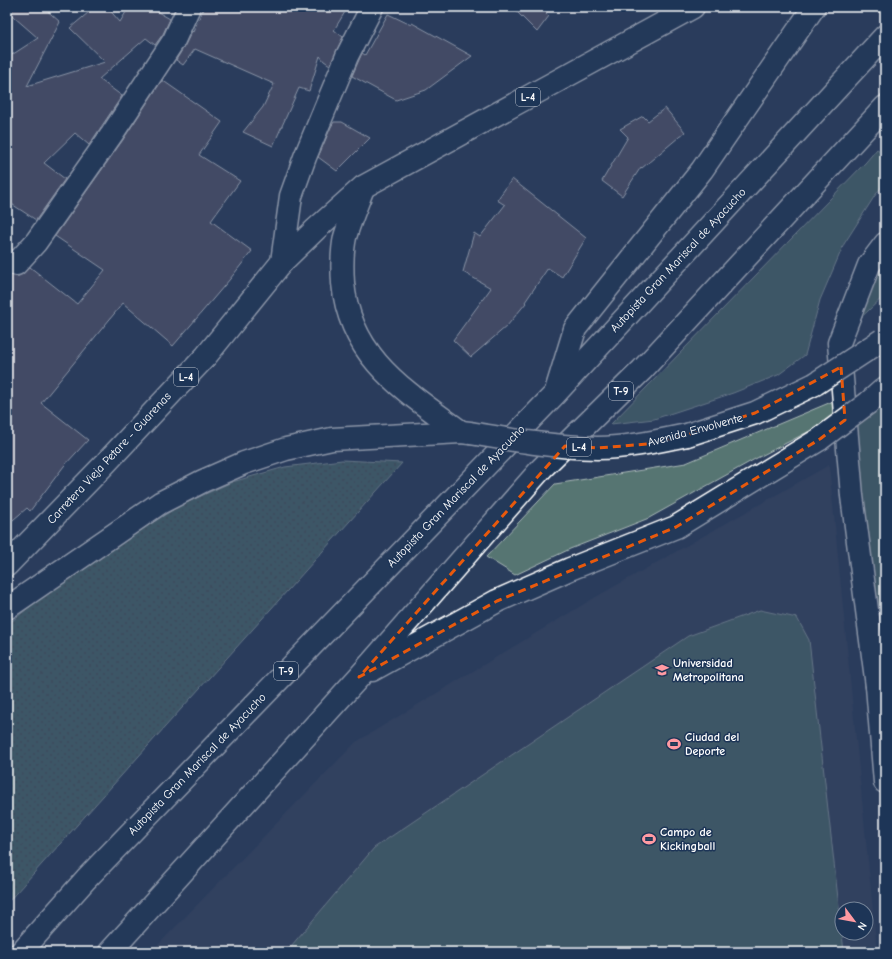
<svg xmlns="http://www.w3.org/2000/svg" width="892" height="959" font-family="'Comic Neue',sans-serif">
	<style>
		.built { fill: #3a4662; fill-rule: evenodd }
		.grass { fill: #577472; stroke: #abbab8 }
		.park { fill: url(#park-dots); stroke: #abbab8 }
		.building { fill: #605b6f; stroke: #fff }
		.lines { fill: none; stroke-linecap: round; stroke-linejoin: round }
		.street-casing { stroke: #fff; stroke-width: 25 }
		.primary-casing { stroke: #fff; stroke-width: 25 }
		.highway-casing { stroke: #fff; stroke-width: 25 }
		.street { stroke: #1d3557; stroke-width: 22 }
		.primary { stroke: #1d3557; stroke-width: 22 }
		.highway { stroke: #1d3557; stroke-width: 22 }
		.primary-bridge-casing { stroke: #fff; stroke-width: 25; stroke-linecap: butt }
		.highway-bridge-casing { stroke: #fff; stroke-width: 25; stroke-linecap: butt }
		.primary-bridge { stroke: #1d3557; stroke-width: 22 }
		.highway-bridge { stroke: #1d3557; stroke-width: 22 }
		.marked { fill: none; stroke: #e8590c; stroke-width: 3; stroke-dasharray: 8 5; stroke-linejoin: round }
		.labels { text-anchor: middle; stroke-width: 3; stroke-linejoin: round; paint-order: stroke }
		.shield { fill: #1d3557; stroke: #bbc2cd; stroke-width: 1 }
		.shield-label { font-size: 11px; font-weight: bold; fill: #fff }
		.street-label { font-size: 12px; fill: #fff; stroke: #1d3557 }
		.poi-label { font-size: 12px; font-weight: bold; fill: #fff; stroke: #1d3557; text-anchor: start }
	</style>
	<defs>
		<pattern id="park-dots" width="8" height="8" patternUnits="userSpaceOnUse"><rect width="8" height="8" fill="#577472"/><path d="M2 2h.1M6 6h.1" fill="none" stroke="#505c5b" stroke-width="1.8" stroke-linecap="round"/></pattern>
	</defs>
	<rect width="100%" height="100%" fill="#2a3d5c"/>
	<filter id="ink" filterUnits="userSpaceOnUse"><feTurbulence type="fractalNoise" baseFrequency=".025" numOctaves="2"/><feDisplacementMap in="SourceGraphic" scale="8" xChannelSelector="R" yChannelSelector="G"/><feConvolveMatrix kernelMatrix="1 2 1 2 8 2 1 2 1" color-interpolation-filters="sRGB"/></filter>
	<g filter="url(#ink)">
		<path class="built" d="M829,465l48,487h-726l205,-210 238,-144zM842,909h24v24h-24z"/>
		<g class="grass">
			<path d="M877,149l8,5v28l-11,15 -30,47 -24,56 -15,55 -27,20 -45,18 -79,26 -43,5 255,-262z"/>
			<path d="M885,249v46l-31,29z"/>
			<path d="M885,382v218l-14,86 -17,-261z"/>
			<path d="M836,400l1,17 -82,42 -106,59 -79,31 -55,26 -29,-18 69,-73 131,-21z"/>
			<path d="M760,610l37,8 12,22 35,312h-558l88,-104 314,-212z"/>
		</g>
		<path class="park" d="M342,460l60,3 -395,440v-278l30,-24 74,-52 68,-43 53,-24 53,-15z"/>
		<g class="building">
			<path d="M7,7h36l17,15 -33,64 78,-24 -35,-34 25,-21h12l13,15 9,-15h20l21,12 -7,15 -8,11 -9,-7 -47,41 23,17 -33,49 -14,-12 -31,30 21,16 -29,41 -29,-19v-143l31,-20 -31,-27z"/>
			<path d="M204,7h144l-14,23 9,7 -13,28 -6,-4 -4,-5 -11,35 -10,-3 -26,58 -30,-14 20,-25 11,-23 -79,-35 -12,16 -7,-5 9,-15 7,-14 1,1z"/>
			<path d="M512,7h28l9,9 -12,16z"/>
			<path d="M388,14l23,11 1,-2 60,33 -46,34 -30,10 -44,-24 10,-23 3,2z"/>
			<path d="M162,80l60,42 -23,33 41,26 -29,40 41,30 -22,28 -57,67 -50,-43 -82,100 47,37 -24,26 -34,45 -3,-3 -20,17v-253l6,4h6l11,-9 47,37 28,-34 -50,-34 67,-95z"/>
			<path d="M665,108l20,24 -43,36 -1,-1 -19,29 -20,-15 26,-44 -8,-8 23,-13 5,5z"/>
			<path d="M334,122h8l28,16 -33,33 -19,-14 13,-30z"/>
			<path d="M512,179l74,59 -24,39 -14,-9 -23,34 1,1 -19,23 -36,31 -18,-17 38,-52 -28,-16 11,-39 6,4 25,-32 -8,-5z"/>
		</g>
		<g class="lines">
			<g class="street-casing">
				<g id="street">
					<path d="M282,262l9,-66 14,-39 42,-101 25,-49"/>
					<path d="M16,264l20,-22 76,-108 62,-94 15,-33"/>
					<path d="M885,658l-8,28 8,96"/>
				</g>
			</g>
			<g class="primary-casing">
				<g id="primary">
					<path d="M363,188c-6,16 -13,32 -18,49 -3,14 -3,31 -2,46 7,76 63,108 118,149"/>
					<path d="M687,435l68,-22 60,-29"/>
					<path d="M7,565l96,-99 103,-110 76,-94 34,-33 47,-42 330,-180"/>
					<path d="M7,608l153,-105 43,-22 41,-18 42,-14 46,-10 129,-7 9,1"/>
				</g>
			</g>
			<g class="highway-casing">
				<g id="highway">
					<path d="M557,388l18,-59 127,-159 112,-163"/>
					<path d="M868,403l17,-15"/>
					<path d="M372,670l125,-69 73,-32 106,-42 144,-88"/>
					<path d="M877,686l-25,-190 -13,-153 30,-78 16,-21"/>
					<path d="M21,952l65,-73 469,-485 330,-358"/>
					<path d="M110,952l249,-275 183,-209 100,-98 243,-263"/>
				</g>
			</g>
			<use href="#street" class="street"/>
			<use href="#primary" class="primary"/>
			<use href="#highway" class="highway"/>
			<g class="primary-bridge-casing">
				<g id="primary-bridge">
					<path d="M815,384l67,-44"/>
					<path d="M470,433c42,7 84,14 127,15 31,0 61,-7 90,-13"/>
				</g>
			</g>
			<g class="highway-bridge-casing">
				<path id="highway-bridge" d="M820,439l48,-36"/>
			</g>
			<use href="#primary-bridge" class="primary-bridge"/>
			<use href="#highway-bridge" class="highway-bridge"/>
		</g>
	</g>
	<path d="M0 0H892V959H0ZM841,367l4,53 -25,19 -144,88 -179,74 -138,76 206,-231 33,2 49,-4 40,-9 68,-22z" fill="#2a3d5c" fill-opacity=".55" fill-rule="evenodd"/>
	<path class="marked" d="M841,367l4,53 -25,19 -144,88 -179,74 -138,76 206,-231 33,2 49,-4 40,-9 68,-22z"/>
	<defs>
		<g id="university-bare" transform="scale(1.08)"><path d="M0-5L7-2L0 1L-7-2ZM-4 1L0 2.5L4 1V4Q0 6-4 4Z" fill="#ff9aa2" stroke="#1d3557" stroke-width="2.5" paint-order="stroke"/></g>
		<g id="stadium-bare" transform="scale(1.08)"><path d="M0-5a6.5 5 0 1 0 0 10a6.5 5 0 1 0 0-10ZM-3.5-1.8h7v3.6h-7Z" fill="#ff9aa2" stroke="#1d3557" stroke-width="2.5" paint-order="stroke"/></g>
	</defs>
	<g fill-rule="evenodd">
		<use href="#university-bare" x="662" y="670"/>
		<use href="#stadium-bare" x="674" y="744"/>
		<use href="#stadium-bare" x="649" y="839"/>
	</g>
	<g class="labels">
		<g class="shield">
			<rect x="516" y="88" width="24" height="18" rx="3"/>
			<rect x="174" y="368" width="24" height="18" rx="3"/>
			<rect x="609" y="382" width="24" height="18" rx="3"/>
			<rect x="567" y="438" width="24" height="18" rx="3"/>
			<rect x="274" y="662" width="24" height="18" rx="3"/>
		</g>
		<g class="shield-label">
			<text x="528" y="101">L-4</text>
			<text x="186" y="381">L-4</text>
			<text x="621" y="395">T-9</text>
			<text x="579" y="451">L-4</text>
			<text x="286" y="675">T-9</text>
		</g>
		<g class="street-label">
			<text transform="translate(678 260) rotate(-47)" y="4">Autopista Gran Mariscal de Ayacucho</text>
			<text transform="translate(695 430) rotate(-15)" y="4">Avenida Envolvente</text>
			<text transform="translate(109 458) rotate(-47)" y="4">Carretera Vieja Petare - Guarenas</text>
			<text transform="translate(456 496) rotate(-46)" y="4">Autopista Gran Mariscal de Ayacucho</text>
			<text transform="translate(197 764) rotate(-46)" y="4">Autopista Gran Mariscal de Ayacucho</text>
		</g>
		<g class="poi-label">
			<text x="673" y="667">Universidad<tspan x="673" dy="14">Metropolitana</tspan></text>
			<text x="685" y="741">Ciudad del<tspan x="685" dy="14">Deporte</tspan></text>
			<text x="660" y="836">Campo de<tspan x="660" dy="14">Kickingball</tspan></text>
		</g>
	</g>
	<rect width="892" height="959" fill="none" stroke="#1d3557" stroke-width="24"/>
	<rect x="12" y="12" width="868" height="935" fill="none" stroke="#fff" stroke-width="1.5" filter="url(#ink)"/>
	<g transform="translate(854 921) rotate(122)"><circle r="19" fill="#1d3557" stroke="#77869a"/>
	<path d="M0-3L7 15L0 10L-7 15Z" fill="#ff9aa2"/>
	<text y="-6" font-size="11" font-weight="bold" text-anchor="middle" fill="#ffffff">N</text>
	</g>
</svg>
